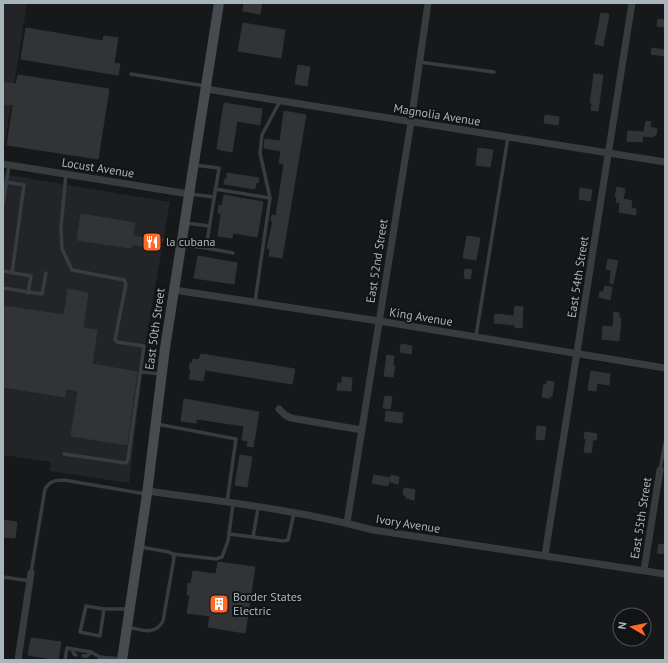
<svg xmlns="http://www.w3.org/2000/svg" width="668" height="663" font-family="'PT Sans',sans-serif">
	<style>
		.built { fill: #232427 }
		.building { fill: #323336; stroke: #313336 }
		.lines { fill: none; stroke-linecap: round; stroke-linejoin: round }
		.service { stroke: #383c3f; stroke-width: 3.5 }
		.minor { stroke: #383c3f; stroke-width: 7 }
		.secondary { stroke: #464b4f; stroke-width: 10 }
		.labels { text-anchor: middle; stroke-width: 4; stroke-linejoin: round; paint-order: stroke }
		.street-label { font-size: 12px; fill: #a8b5bb; stroke: #121315 }
		.poi-label { font-size: 12px; fill: #a8b5bb; stroke: #121315; text-anchor: start }
	</style>
	<rect width="100%" height="100%" fill="#17181a"/>
	<g class="built">
		<path d="M3,3h24l-24,152z"/>
		<path d="M3,174l167,28 -24,137 -17,144 -79,-12 1,-9 -48,-7z"/>
	</g>
	<g class="building">
		<path d="M244,3h18l-2,11 -17,-3z"/>
		<path d="M601,13l8,1 -6,32 -8,-2z"/>
		<path d="M658,19l7,1v7l-8,-1z"/>
		<path d="M243,23l42,7 -4,28 -43,-7z"/>
		<path d="M26,28l77,13 1,-5 14,2 -4,25 6,1 -2,11 -97,-16z"/>
		<path d="M652,48l13,2v6l-14,-2z"/>
		<path d="M298,65l12,2 -3,19 -12,-2z"/>
		<path d="M594,74l9,1 -5,36 -7,-1 1,-7h-2z"/>
		<path d="M18,75l91,14 -11,70 -91,-14 6,-40 -10,-1v-22l13,2z"/>
		<path d="M224,103l38,6 -2,16 -23,-4 -5,31 -15,-3z"/>
		<path d="M284,111l22,4 -24,143 -13,-2 1,-7 -3,-1 6,-27h-2l1,-6 4,1 8,-52 -5,-1 2,-12 -17,-3 1,-9 15,2z"/>
		<path d="M545,115l14,2 -1,8 -14,-2z"/>
		<path d="M646,121l5,1 -1,5 7,2 -1,6h-2v2l-11,-1z"/>
		<path d="M628,131l15,1 -1,10 -15,-1z"/>
		<path d="M478,148l15,2 -3,17 -14,-2z"/>
		<path d="M227,173l32,5 -1,5 -2,-1 -1,7 -31,-5 1,-5h2z"/>
		<path d="M617,187l8,2 -2,10 9,2 -1,7 5,1v6l-17,-3 1,-9 -4,-1 1,-5h-2z"/>
		<path d="M580,188l12,2 -2,11 -11,-2z"/>
		<path d="M224,195l39,7 -6,35 -24,-4 -1,5 -14,-2 3,-23h-3l1,-8 3,1z"/>
		<path d="M81,214l54,9 -2,13 14,2 1,-3 16,4 -7,10 -25,-5 -1,4 -54,-8z"/>
		<path d="M467,236l13,2 -4,22 -13,-2z"/>
		<path d="M198,256l39,7 -3,21 -40,-6z"/>
		<path d="M608,259l10,2 -5,23 -3,-1 1,-13 -5,-1z"/>
		<path d="M465,269l7,1 -2,9 -6,-1z"/>
		<path d="M605,286l7,1 -2,13 -11,-3 1,-5h3z"/>
		<path d="M68,289l20,4 -5,35 14,2 -5,34 45,8 -10,73 -56,-9 7,-45 -12,-2 -1,8 -62,-10v-81l61,9z"/>
		<path d="M515,306l8,1 -1,21 -8,-1 1,-2 -21,-2 1,-9 19,2z"/>
		<path d="M614,312l5,1v5h2l-2,23 -17,-2 1,-13 10,1z"/>
		<path d="M401,344l11,2 -1,8 -11,-2z"/>
		<path d="M201,354l94,15 -3,15 -87,-14 -2,11 -14,-2 2,-9 -2,-1 1,-6h2l1,-4 6,1z"/>
		<path d="M387,355l7,1 -1,10h2l-2,11 -9,-1z"/>
		<path d="M591,371l19,3 -1,11 -12,-2 -1,8 -8,-1z"/>
		<path d="M342,377l10,1 -1,13 -14,-1 1,-7h4z"/>
		<path d="M547,381l7,1 -2,14h-2v2l-8,-1 2,-13 2,1z"/>
		<path d="M385,396l7,1 -2,12 -7,-1z"/>
		<path d="M184,399l75,13 -6,35 -6,-1 1,-5 -6,-1 2,-14 -47,-7 -1,4 -15,-2z"/>
		<path d="M386,411l17,2 -1,10 -17,-2z"/>
		<path d="M537,426l9,1 -2,13 -8,-1z"/>
		<path d="M585,432l12,2 -1,6h-3l-2,13 -7,-1 2,-13 -2,-1z"/>
		<path d="M240,455l12,2 -5,30 -12,-2z"/>
		<path d="M374,475l16,3 -2,8 -16,-3z"/>
		<path d="M391,475l8,2 -1,7 -8,-2z"/>
		<path d="M404,488l11,2 -1,10 -8,-2v-3h-3z"/>
		<path d="M3,520l14,2 -2,16 -12,-1z"/>
		<path d="M659,544l6,1v9l-8,-1z"/>
		<path d="M218,562l37,5 -10,66 -37,-6 2,-11 -23,-3 3,-18h-3l1,-12 3,1 2,-13 23,3z"/>
		<path d="M31,638l30,4 -3,18 -30,-5z"/>
	</g>
	<g class="lines">
		<g class="service">
			<path d="M419,62l75,10"/>
			<path d="M131,74l74,12"/>
			<path d="M6,182l18,3 -12,88"/>
			<path d="M215,189l55,9 -15,104"/>
			<path d="M190,194l24,3"/>
			<path d="M270,198l-10,-45 2,-18 18,-34"/>
			<path d="M3,205l6,-40"/>
			<path d="M186,223l23,3"/>
			<path d="M182,245l24,3 13,-80 -25,-3"/>
			<path d="M206,248l27,5"/>
			<path d="M3,271l28,5 -3,17"/>
			<path d="M3,288l39,6 4,-21"/>
			<path d="M476,336l32,-199"/>
			<path d="M141,372l20,2"/>
			<path d="M157,424l79,15 -9,63"/>
			<path d="M64,454l62,9 2,-4 16,-113 -27,-4 -2,-2 11,-56 -2,-4 -52,-10 -10,-21 -1,-22 5,-53"/>
			<path d="M660,470l5,-27"/>
			<path d="M229,534l24,3 5,-29"/>
			<path d="M253,537l30,4 5,-1 6,-27"/>
			<path d="M173,554l43,5 6,-2 6,-16 5,-37"/>
			<path d="M31,573l14,-84c5,-8 10,-9 19,-9l82,14"/>
			<path d="M3,577l27,4"/>
			<path d="M104,609l-18,-3 -6,26 20,4 4,-27h25"/>
			<path d="M128,627c14,3 27,9 35,-6l11,-63 -1,-4 -4,-2 -28,-5"/>
			<path d="M72,649l2,5 2,1"/>
			<path d="M83,656h4l4,-4"/>
			<path d="M65,660l2,-12 24,4 9,5"/>
			<path d="M99,660l1,-3 21,2"/>
		</g>
		<g class="minor">
			<path d="M206,89l459,73"/>
			<path d="M3,164l186,30"/>
			<path d="M174,290l205,31 286,47"/>
			<path d="M279,409l6,6 6,3 71,12"/>
			<path d="M148,491c75,11 152,19 225,39l292,44"/>
			<path d="M347,523l64,-401 17,-119"/>
			<path d="M545,555l87,-552"/>
			<path d="M644,570l16,-100"/>
			<path d="M18,660l13,-87"/>
		</g>
		<path class="secondary" d="M122,660l25,-166 18,-146 54,-345"/>
	</g>
	<defs>
		<g id="restaurant-square" transform="scale(1)"><rect x="-9" y="-9" width="18" height="18" rx="4" fill="#ff692a" stroke="#121315"/><path d="M-5-6h1v4h1v-4h1v4h1v-4h1v5L-1.5 .5V6h-2V.5L-5-1ZM5-6V6H3V1.5H1.5Q1.5-4 5-6Z" fill="#fff"/></g>
		<g id="building-square" transform="scale(1)"><rect x="-9" y="-9" width="18" height="18" rx="4" fill="#ff692a" stroke="#121315"/><path d="M-4-6H4V6H1V3H-1V6H-4ZM-2.5-4.3h1.7v1.8h-1.7ZM.8-4.3h1.7v1.8H.8ZM-2.5-1h1.7V.8h-1.7ZM.8-1h1.7V.8H.8Z" fill="#fff"/></g>
	</defs>
	<g fill-rule="evenodd">
		<use href="#restaurant-square" x="152" y="242"/>
		<use href="#building-square" x="219" y="604"/>
	</g>
	<g class="labels">
		<g class="street-label">
			<text transform="translate(437 115) rotate(9)" y="4">Magnolia Avenue</text>
			<text transform="translate(98 168) rotate(9)" y="4">Locust Avenue</text>
			<text transform="translate(377 261) rotate(-81)" y="4">East 52nd Street</text>
			<text transform="translate(578 277) rotate(-81)" y="4">East 54th Street</text>
			<text transform="translate(421 317) rotate(9)" y="4">King Avenue</text>
			<text transform="translate(155 329) rotate(-82)" y="4">East 50th Street</text>
			<text transform="translate(641 518) rotate(-81)" y="4">East 55th Street</text>
			<text transform="translate(408 524) rotate(9)" y="4">Ivory Avenue</text>
		</g>
		<g class="poi-label">
			<text x="166" y="246">la cubana</text>
			<text x="233" y="601">Border States<tspan x="233" dy="14">Electric</tspan></text>
		</g>
	</g>
	<rect width="668" height="663" fill="none" stroke="#a8b5bb" stroke-width="8"/>
	<g transform="translate(632 627) rotate(279)"><circle r="19" fill="#121315" stroke="#4e5457"/>
	<path d="M0-3L7 15L0 10L-7 15Z" fill="#ff692a"/>
	<text y="-6" font-size="11" font-weight="bold" text-anchor="middle" fill="#a8b5bb">N</text>
	</g>
</svg>
